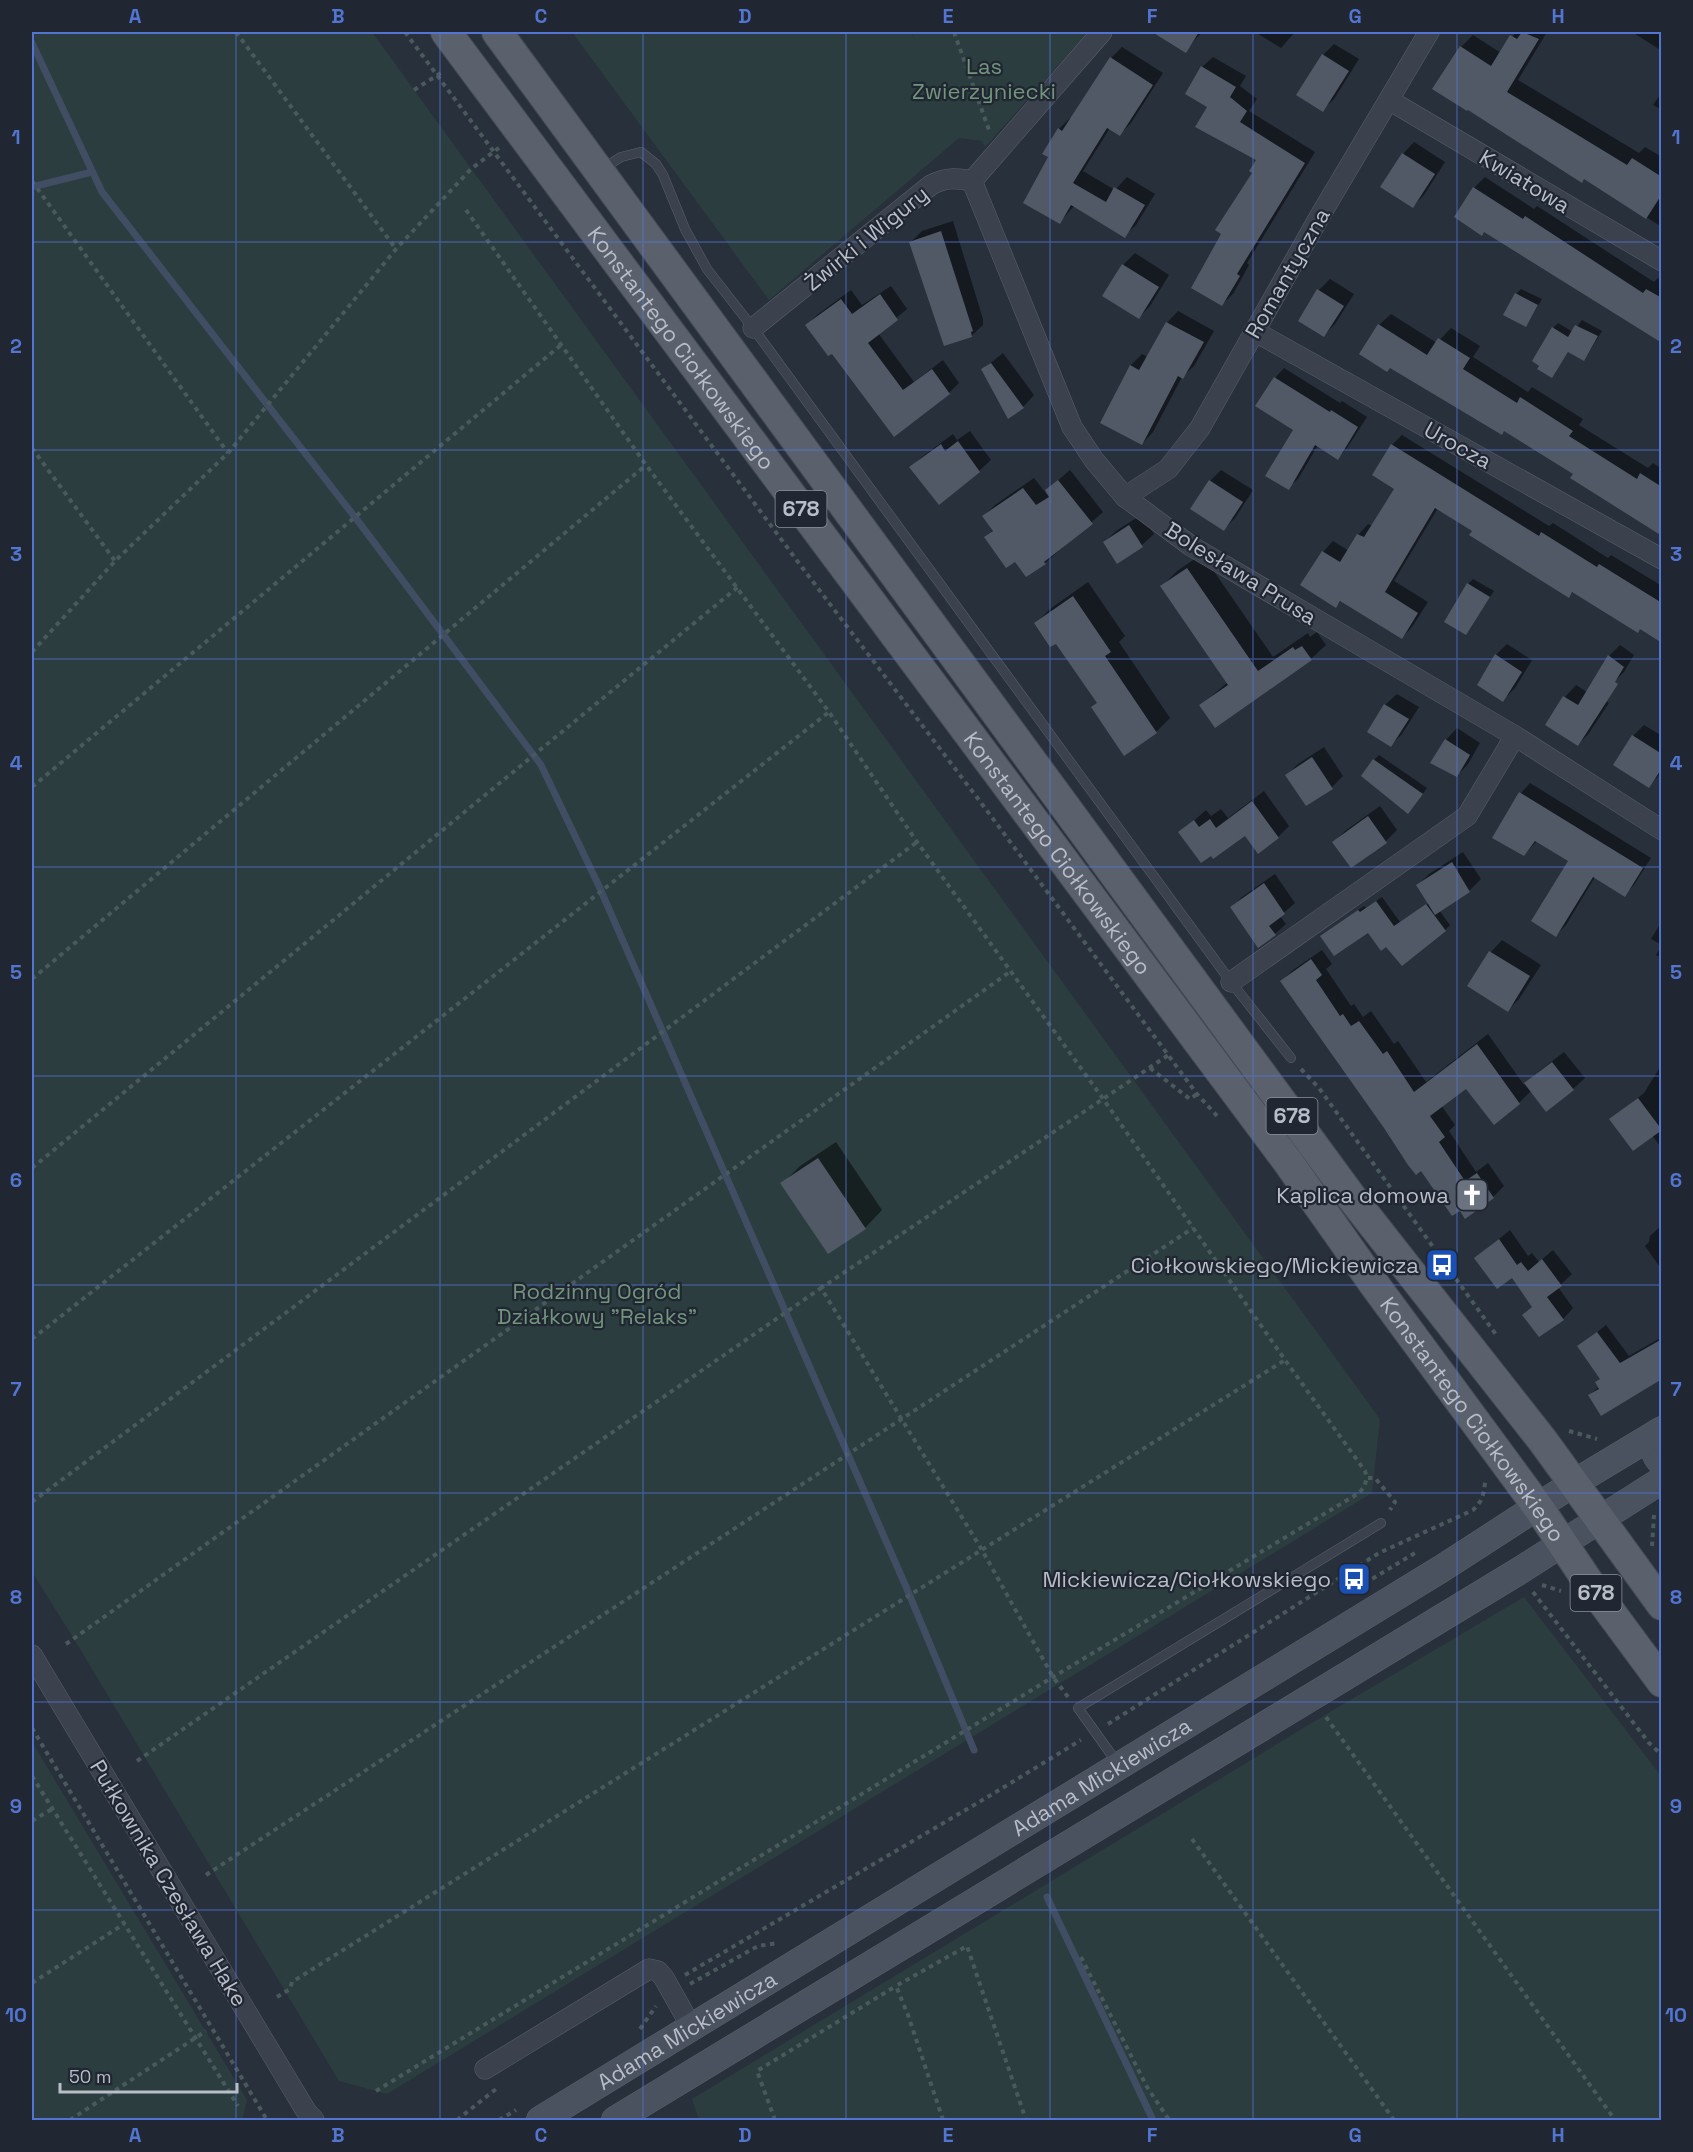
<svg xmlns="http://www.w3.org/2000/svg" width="1693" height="2152" font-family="'Space Grotesk',sans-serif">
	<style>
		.green { fill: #2b3d3e }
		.shadow { fill: #0007 }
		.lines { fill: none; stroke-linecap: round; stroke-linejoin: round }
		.stream { stroke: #404d63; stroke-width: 7 }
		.building { fill: #515967 }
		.lane-casing { stroke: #59606a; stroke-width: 10 }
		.street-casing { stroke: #59606a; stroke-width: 21 }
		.secondary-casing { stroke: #59606a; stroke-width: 28 }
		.primary-casing { stroke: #454b56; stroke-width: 32 }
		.path { stroke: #4a595c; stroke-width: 4; stroke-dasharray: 4.5 4.5; stroke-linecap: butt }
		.lane { stroke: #3c424d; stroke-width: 9 }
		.street { stroke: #3c424d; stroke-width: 20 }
		.secondary { stroke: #4a515f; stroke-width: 27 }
		.primary { stroke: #5a616c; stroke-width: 30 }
		.grid { fill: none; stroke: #5375d2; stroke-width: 1.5; stroke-opacity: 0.55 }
		.labels { text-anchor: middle; stroke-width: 4.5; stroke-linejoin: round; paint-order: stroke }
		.shield { fill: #202732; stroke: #8a909a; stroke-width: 1.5 }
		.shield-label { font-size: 21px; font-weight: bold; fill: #b8bdc7 }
		.park-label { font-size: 22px; fill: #72957b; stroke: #202732 }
		.street-label { font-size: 22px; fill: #b8bdc7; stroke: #202732 }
		.poi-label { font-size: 22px; fill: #b8bdc7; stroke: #202732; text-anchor: end }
		.neatline { fill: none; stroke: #5375d2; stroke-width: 2 }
		.grid-label { font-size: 20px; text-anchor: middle; font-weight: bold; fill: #5375d2 }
	</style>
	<rect width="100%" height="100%" fill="#28303c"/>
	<g class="green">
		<path d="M32,32h340l1008,1387 -8,74 -985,601 -48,-13 -265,-442 -42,-67z"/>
		<path d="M572,32h339l4,8 -3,-8h176l-103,115 -3,-6 -23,-3 -190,162z"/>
		<path d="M1524,1597l137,179v344h-962l-7,-21 633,-384z"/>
		<path d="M32,1742l215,358 -5,20h-210z"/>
	</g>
	<g class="shadow">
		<path d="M1155,32h47l-17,19z"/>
		<path d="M1255,32h40l-14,16z"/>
		<path d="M1516,32h31l-29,48 121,73 6,-6 17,10v70l-78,-49 -123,-131 12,-12 28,18z"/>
		<path d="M1632,32h30v19z"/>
		<path d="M1334,44l25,15 -25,40 -12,11 1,-55z"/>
		<path d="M1122,47l41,26 -32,50 -11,11 -10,-6 -27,43 32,19 12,-13 28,17 -19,31 -12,11 -50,-30 -14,16 -10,-65 9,-28 11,-11 2,1 39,-61z"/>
		<path d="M1213,57l33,19 -6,10 17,13 -8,12 66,41 -68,111 2,2 -16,29 -11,10 36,-144 -49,-53 -7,-40z"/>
		<path d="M1662,92v18l-9,-5z"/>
		<path d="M1414,142l31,20 -21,33 -11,11 -31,-19 21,-33z"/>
		<path d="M1485,177l49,32 3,-3 117,76 4,-4 4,2v61l-188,-153z"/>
		<path d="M953,221l30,98v6l-12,11 -60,-94 11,-11z"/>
		<path d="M1135,253l34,22 -19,31 -12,12 -34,-23 19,-30z"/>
		<path d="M1330,279l24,15 -19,30 -11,11 -5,-45z"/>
		<path d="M891,286l16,23 -29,24 36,49 29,-22 16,23 -10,10 -55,42 -62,-83 -25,-27 10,-10 34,-25 11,15z"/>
		<path d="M1521,289l21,10 -12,21 -5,5 -9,-31z"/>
		<path d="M1178,311l36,20 -20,35 -12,11 -29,55 -11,12 -40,-21 29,-58 11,-11 6,3 19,-34z"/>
		<path d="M1391,314l46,29 14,-15 29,18 -7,11 55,35 4,-5 51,32 -4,6 69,43 5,-5 9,6v58l-283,-202z"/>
		<path d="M1582,320l20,11 -14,23 -5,5 -14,-8 -17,25 1,-48 5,-5 15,9z"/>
		<path d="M1003,353l31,42 -11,12 -40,-38z"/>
		<path d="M1284,368l56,35 2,-2 25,16 -20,31 -9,10 -20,-13 -20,34 -10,9 7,-59 -20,-51z"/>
		<path d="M970,431l21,29 -12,11 -68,-4 12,-11 30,-22 4,6z"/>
		<path d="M1402,435l147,91 4,-3 55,35 3,-3 51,31v55l-88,-50 -6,5 -130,-88 -44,73 34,21 -16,25 -10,10 -60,-37 -6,6 -34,-21 21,-33 10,-11 16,10 9,-16 10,-11 4,2 25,-37 -5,-44z"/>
		<path d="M1070,470l33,42 -58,51 -29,-3 -30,-23 8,-8 -10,-13 11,-11 39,-27 15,19 1,-1 -3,-6z"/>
		<path d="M1221,470l32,20 -18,28 -11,11 -14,-48z"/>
		<path d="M1141,515l13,19 -12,11 -24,17 -13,-20 11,-11z"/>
		<path d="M1202,554l71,103 35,-24 2,4 7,-5 9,13 -15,14 -110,46 27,-23 -66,-96 15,-15z"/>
		<path d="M1473,579l21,12 -28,42 2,-49z"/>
		<path d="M1088,582l37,54 -6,6 51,76 -14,14 -58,-30 -42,-60 -20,-19 14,-14z"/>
		<path d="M1507,644l25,16 -17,28 -12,12 -7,-45z"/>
		<path d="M1620,645l14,10 -10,17 -11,11 -4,-27z"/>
		<path d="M1576,685l14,9 2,-2 17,11 -20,30 -11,12 -31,-20 18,-28z"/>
		<path d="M1397,694l22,13 -17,27 -11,11 -22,-14 16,-26z"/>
		<path d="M1644,725l18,11v36l-13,14 -16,-50z"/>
		<path d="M1457,728l23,15 -12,21 -11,12 -25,-14 14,-22z"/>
		<path d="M1324,747l19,29 -11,11 -26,17 -19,-29 11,-11z"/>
		<path d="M1379,755l48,33 -14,19 -39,-47z"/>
		<path d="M1530,783l121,75 -17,27 -10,10 -29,-18 -29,48 -10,10 14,-74 -33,-20 -13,14 -3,-62z"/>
		<path d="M1264,791l25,35 -11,11 -20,15 -13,-18 -65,-1 26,-23 5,6 10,-7 7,9z"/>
		<path d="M1380,806l17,24 -11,11 -52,1 11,-11z"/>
		<path d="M1463,852l18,27 -12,12 -30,19 11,15 -5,5 -59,15 -18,-14 -47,5 43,-30 2,2 16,-11 18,25 29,-19 -11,-18 11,-11z"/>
		<path d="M1275,874l20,29 -15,13 6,8 -11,10 -44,-26 11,-11z"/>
		<path d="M1662,921v24l-11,-6z"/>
		<path d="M1502,940l39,25 -22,34 -11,11 -38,-24 21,-34z"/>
		<path d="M1662,945v13l-6,-3z"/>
		<path d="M1322,950l10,14 -6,5 25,37 3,-2 9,13 8,-6 23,33 4,-3 28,41 62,-48 36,51 14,-13 26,-20 21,26 -12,11 -41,1 -13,13 -53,-17 -25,19 14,20 -6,6 27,41 12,-9 16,23 -11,11 -71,-28 -36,-41 -104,-147 11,-11z"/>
		<path d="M1662,1064v85l-10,-14 -41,-16 33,-26z"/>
		<path d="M836,1142l46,68 -17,18 -36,24 -47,-68 18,-18z"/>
		<path d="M1662,1225v45l-17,-24 4,-4 1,-6z"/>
		<path d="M1510,1230l18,26 4,-3 7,9 14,-12 19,24 -14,13 15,21 -10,11 -30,-13 -21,-30 -36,-18z"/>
		<path d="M1606,1325l23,31 33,-19v42l-72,16 10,-9 1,-8 -22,-31z"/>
	</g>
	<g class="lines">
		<g class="stream">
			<path d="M32,43l70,149 259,333 180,240 57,119 309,705 67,161"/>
			<path d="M32,187l60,-15"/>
			<path d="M1047,1897l106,223"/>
		</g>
	</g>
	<g class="building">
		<path d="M1152,32h47l-13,21z"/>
		<path d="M1522,32l17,7 -32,53 120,73 5,-7 30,19v17l-16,25 -62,-40 -2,4 -114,-73 -1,1 -35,-22 28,-43 31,20 19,-31 7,4z"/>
		<path d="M1322,54l27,17 -26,41 -27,-17z"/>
		<path d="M1110,57l43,28 -33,51 -13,-8 -34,55 33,19 8,-15 31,18 -20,33 -54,-33 -11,19 -37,-21 25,-46 -6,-3 16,-26 4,3z"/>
		<path d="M1201,66l35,21 -6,10 17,14 -7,11 65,41 -68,111 3,2 -18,30 -31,-18 30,-54 -6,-4 37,-57 -3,-2 7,-11 -61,-33 12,-20 -22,-13z"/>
		<path d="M1402,153l33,21 -22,34 -33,-21z"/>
		<path d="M1473,187l50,32 2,-3 118,77 3,-4 16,9v45l-178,-111 -2,4 -28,-19z"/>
		<path d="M941,231l32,100 -2,1 1,5 -28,9 -35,-104z"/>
		<path d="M1122,264l37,23 -20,32 -37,-23z"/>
		<path d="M1317,289l27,17 -20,31 -26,-16z"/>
		<path d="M1515,293l23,12 -12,22 -23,-12z"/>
		<path d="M880,294l18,26 -30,23 35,47 29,-21 18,25 -56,43 -62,-83 -4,2 -23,-31 36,-26 11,15z"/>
		<path d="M1166,322l38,20 -21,37 -5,-3 -36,69 -42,-22 30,-58 9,5z"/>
		<path d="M1378,324l49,31 11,-17 32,20 -7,11 54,34 3,-6 53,34 -4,5 68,43 3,-6 22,14v49l-92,-58 3,-4 -69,-43 -2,4 -112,-67 -3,4 -28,-18z"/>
		<path d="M1575,325l23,11 -14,25 -16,-9 -16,26 -15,-9 2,-3 -7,-5 20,-34 16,10z"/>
		<path d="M991,363l33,45 -16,11 -27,-50z"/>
		<path d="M1274,377l56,35 1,-2 27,17 -20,33 -23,-15 -26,45 -24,-14 28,-46 -38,-24z"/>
		<path d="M958,441l22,31 -41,33 -30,-38 32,-23 4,7z"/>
		<path d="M1391,444l148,92 2,-4 56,35 2,-3 63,39v40l-22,-14 -2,4 -66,-41 -3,6 -100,-63 3,-4 -37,-23 -50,84 33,21 -16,26 -62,-38 -4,7 -36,-23 22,-34 18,11 17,-28 7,3 30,-48 -22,-14z"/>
		<path d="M1058,480l35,44 -49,38 2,2 -20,13 -11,-15 -9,6 -22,-31 9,-6 -11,-15 41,-28 13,17 13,-8 -4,-7z"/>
		<path d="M1209,480l34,22 -19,29 -34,-22z"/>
		<path d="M1129,525l14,22 -26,17 -14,-22z"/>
		<path d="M1187,568l71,103 35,-24 2,3 7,-4 10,14 -97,68 -16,-23 29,-20 -68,-99z"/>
		<path d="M1467,583l23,14 -24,38 -22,-13z"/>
		<path d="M1073,596l38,56 -6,4 52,77 -33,23 -33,-49 6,-4 -41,-59 -6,3 -16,-24z"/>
		<path d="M1495,654l27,18 -19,30 -26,-17z"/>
		<path d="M1608,655l16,12 -9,15 3,2 -40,62 -33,-21 18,-29 15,9z"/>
		<path d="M1384,704l25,15 -18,28 -24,-15z"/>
		<path d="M1632,735l30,19v14l-13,20 -36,-23z"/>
		<path d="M1445,739l25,16 -13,22 -27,-14z"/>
		<path d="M1312,757l21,32 -27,17 -21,-31z"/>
		<path d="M1373,759l50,35 -15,20 -47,-38z"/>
		<path d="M1519,792l124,76 -18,29 -32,-20 -37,60 -25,-16 37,-60 -33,-20 -11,15 -32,-18z"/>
		<path d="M1252,801l27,37 -21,16 -13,-18 -32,23 -2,-3 -10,7 -23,-31 16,-12 5,7 11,-8 6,9z"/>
		<path d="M1368,816l19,27 -36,25 -19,-26z"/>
		<path d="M1452,862l18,30 -35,23 -19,-30z"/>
		<path d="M1264,883l21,31 -16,12 7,9 -18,13 -28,-41z"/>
		<path d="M1376,901l18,25 32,-22 20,27 -44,35 -16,-19 -5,4 -13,-18 -34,23 -14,-20 38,-26 2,2z"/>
		<path d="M1489,951l41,25 -22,36 -41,-26z"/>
		<path d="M1311,959l11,16 -6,5 24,36 3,-2 8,12 8,-5 24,33 4,-3 27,41 63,-48 43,60 -26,21 -28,-36 -36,27 15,21 -6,5 26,39 12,-8 17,25 -29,21 -5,-8 -8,5 -31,-45 -5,4 -8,-10 -24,-37 -104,-147z"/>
		<path d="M1552,1062l22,28 -28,22 -22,-29z"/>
		<path d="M1638,1098l24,32 -29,21 -24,-32z"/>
		<path d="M818,1158l48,71 -38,25 -48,-71z"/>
		<path d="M1499,1239l18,26 4,-3 7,9 14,-12 20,27 -15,11 17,23 -25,17 -17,-22 10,-8 -20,-29 -15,11 -23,-31z"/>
		<path d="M1597,1332l23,31 42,-24v40l-61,37 -13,-21 11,-6 -4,-7 5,-3 -23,-33z"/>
	</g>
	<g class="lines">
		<g class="lane-casing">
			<g id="lane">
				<path d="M602,169l19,-12 20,-5 15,12 7,11 22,54 22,40 46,59 478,654 60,76"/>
				<path d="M1118,1764l-40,-56 303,-185"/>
			</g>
		</g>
		<g class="street-casing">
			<g id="street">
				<path d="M1389,100l273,161"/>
				<path d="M972,181l100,246 22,33 31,37 66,49 324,190 147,94"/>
				<path d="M753,328l178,-143c15,-8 25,-7 41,-4l130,-149"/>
				<path d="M1254,331l408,228"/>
				<path d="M1125,497l43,-28 32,-41 121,-214 108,-182"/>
				<path d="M1231,982l236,-166 48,-80"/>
				<path d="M32,1655l274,456 8,9"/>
				<path d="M485,2069l164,-100 9,2 6,7 28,50"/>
			</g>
		</g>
		<g class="secondary-casing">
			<g id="secondary">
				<path d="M1657,1433c-5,11 -4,21 5,30"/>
				<path id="s1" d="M540,2120l901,-551 133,-86 88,-53"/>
				<path d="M615,2120l904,-549 143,-91"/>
			</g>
		</g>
		<g class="primary-casing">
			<g id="primary">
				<path id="s2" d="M446,32l842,1130 86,122 164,223 53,79 71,96"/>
				<path d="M497,32l855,1166 191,243 119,164"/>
			</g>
		</g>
		<g class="path">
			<path d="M32,32h1"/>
			<path d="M236,32l160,217"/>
			<path d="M405,32l393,530 190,250 209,282 22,24"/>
			<path d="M954,32l35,98"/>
			<path d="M414,90l30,-19"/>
			<path d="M32,181l196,272"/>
			<path d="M466,210l180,255 183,247 88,130 187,258 181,260 80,111 2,7h8l20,24 -5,8"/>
			<path d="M32,448l83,113"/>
			<path d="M32,652l83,-91 113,-108 168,-204 75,-80 29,-22"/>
			<path d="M32,787l529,-442"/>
			<path d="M32,979l614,-514"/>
			<path d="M1150,1068l40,31 7,-5"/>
			<path d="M1301,1069l18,19 178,248"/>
			<path d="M32,1168l706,-581"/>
			<path d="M32,1339l797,-627"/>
			<path d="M1569,1431l28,8"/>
			<path d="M32,1502l885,-660"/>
			<path d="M1652,1546l2,-31"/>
			<path d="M1542,1585l19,6"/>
			<path d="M1357,1588l58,-35"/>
			<path d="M1533,1592l116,151 13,12"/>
			<path d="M66,1644l945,-673"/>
			<path d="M1068,1697l-15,-20 -71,-127 -161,-262 349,-234"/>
			<path d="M1326,1717l289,403"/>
			<path d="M1108,1724l271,-171 94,-43c10,-9 11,-17 12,-28"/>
			<path d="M32,1728l235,392"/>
			<path d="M137,1761l684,-473"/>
			<path d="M32,1776l206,330"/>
			<path d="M32,1821l20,-12"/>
			<path d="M1192,1839l202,281"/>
			<path d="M206,1875l987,-647"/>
			<path d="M1081,1957l66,130 22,33"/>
			<path d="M685,1975l306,-180 90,-55"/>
			<path d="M32,1983l92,-59"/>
			<path d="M690,1984l68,-38 20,-3"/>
			<path d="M277,1997l13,-8 2,-7 993,-622"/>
			<path d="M640,2029l16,-23"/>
			<path d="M376,2091l677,-414 306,-184 5,-6 3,-9"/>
			<path d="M70,2120l136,-89"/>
			<path d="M457,2120l39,-31"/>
			<path d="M499,2120l17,-10"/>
			<path d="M775,2120l-18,-49 139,-85"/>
			<path d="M943,2120l-35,-105 -12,-29 71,-40 59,174"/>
		</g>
		<use href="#lane" class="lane"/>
		<use href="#street" class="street"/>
		<use href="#secondary" class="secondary"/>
		<use href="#primary" class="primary"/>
	</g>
	<path class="grid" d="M236,32v2088M440,32v2088M643,32v2088M846,32v2088M1050,32v2088M1253,32v2088M1457,32v2088M32,242h1630M32,450h1630M32,659h1630M32,867h1630M32,1076h1630M32,1285h1630M32,1493h1630M32,1702h1630M32,1910h1630"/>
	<defs>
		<g id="church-square" transform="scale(1.725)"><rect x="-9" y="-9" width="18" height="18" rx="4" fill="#6b7280" stroke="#202732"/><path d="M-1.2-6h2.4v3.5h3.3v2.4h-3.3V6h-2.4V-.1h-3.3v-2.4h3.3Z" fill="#fff"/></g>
		<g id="bus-square" transform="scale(1.725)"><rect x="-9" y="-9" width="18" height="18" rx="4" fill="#1a4fb4" stroke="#202732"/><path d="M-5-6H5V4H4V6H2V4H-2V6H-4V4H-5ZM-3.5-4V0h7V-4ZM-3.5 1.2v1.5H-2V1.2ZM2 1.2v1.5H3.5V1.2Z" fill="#fff"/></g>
	</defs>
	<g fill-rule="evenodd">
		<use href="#church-square" x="1472" y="1195"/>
		<use href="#bus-square" x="1442" y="1265"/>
		<use href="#bus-square" x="1354" y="1579"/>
	</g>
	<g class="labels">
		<g class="shield">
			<rect x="775.5" y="491" width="51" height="36" rx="4.5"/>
			<rect x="1266.5" y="1098" width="51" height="36" rx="4.5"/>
			<rect x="1570.5" y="1575" width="51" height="36" rx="4.5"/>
		</g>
		<g class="shield-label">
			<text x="801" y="516">678</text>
			<text x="1292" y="1123">678</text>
			<text x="1596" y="1600">678</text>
		</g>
		<g class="park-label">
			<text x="984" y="74">Las<tspan x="984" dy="25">Zwierzyniecki</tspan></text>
			<text x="597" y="1299">Rodzinny Ogród<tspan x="597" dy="25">Działkowy "Relaks"</tspan></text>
		</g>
		<g class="street-label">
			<text transform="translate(1525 181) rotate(31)" y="8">Kwiatowa</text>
			<text transform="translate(866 238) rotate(-39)" y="8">Żwirki i Wigury</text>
			<text transform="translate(1287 273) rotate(-60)" y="8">Romantyczna</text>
			<text dy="8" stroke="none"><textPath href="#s2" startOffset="394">Konstantego Ciołkowskiego</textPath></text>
			<text transform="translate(1458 445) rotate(29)" y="8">Urocza</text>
			<text transform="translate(1241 573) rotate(32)" y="8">Bolesława Prusa</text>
			<text dy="8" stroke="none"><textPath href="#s2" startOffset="1024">Konstantego Ciołkowskiego</textPath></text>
			<text dy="8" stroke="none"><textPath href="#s2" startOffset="1726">Konstantego Ciołkowskiego</textPath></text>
			<text dy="8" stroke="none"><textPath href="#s1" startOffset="658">Adama Mickiewicza</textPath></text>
			<text transform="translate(169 1883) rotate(59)" y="8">Pułkownika Czesława Hake</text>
			<text dy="8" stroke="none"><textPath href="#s1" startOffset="172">Adama Mickiewicza</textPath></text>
		</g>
		<g class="poi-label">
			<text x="1449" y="1203">Kaplica domowa</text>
			<text x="1419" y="1273">Ciołkowskiego/Mickiewicza</text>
			<text x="1331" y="1587">Mickiewicza/Ciołkowskiego</text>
		</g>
	</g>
	<rect width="1693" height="2152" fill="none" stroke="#202732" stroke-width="66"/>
	<path d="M60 2083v9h177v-9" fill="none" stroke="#b8bdc7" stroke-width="3"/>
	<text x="69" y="2083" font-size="18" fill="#b8bdc7" stroke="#202732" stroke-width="4.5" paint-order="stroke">50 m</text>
	<rect x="33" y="33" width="1627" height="2086" class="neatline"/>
	<g class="grid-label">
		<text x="135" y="23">A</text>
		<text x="338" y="23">B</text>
		<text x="541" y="23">C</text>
		<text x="745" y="23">D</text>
		<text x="948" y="23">E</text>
		<text x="1152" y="23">F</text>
		<text x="1355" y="23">G</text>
		<text x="1558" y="23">H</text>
		<text x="16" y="144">1</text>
		<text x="1676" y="144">1</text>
		<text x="16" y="353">2</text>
		<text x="1676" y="353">2</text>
		<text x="16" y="561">3</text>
		<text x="1676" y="561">3</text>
		<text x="16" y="770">4</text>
		<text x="1676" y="770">4</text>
		<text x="16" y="979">5</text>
		<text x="1676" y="979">5</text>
		<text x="16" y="1187">6</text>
		<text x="1676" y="1187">6</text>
		<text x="16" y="1396">7</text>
		<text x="1676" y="1396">7</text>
		<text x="16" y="1604">8</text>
		<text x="1676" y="1604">8</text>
		<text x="16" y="1813">9</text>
		<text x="1676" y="1813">9</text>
		<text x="16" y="2022">10</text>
		<text x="1676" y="2022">10</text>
		<text x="135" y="2142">A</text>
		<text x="338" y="2142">B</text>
		<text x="541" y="2142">C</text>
		<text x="745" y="2142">D</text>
		<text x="948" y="2142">E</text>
		<text x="1152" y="2142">F</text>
		<text x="1355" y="2142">G</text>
		<text x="1558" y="2142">H</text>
	</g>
</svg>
